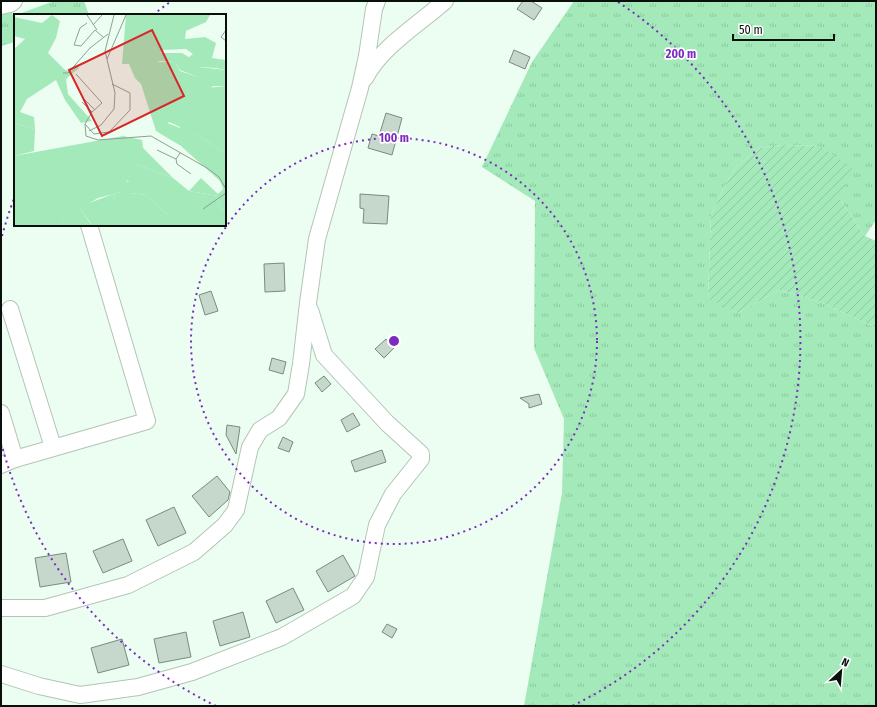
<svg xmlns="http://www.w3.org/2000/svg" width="877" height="707" font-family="'Fira Sans Condensed',sans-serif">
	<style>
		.grass { fill: url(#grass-tufts) }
		.garden { fill: url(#garden-furrows) }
		.building { fill: #c6d8cb; stroke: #7a8a7e }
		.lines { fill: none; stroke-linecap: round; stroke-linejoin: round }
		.minor-casing { stroke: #b3c4b7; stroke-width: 18 }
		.minor { stroke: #fff; stroke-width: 16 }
		.ring { fill: none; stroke: #7b2cbf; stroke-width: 2; stroke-dasharray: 2 4 }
		.inset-road { fill: none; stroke: #919e95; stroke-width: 1 }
		.view { fill: #d62828; fill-opacity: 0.15; stroke: #d62828; stroke-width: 2 }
		.inset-edge { fill: none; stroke: #090f0a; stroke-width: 2 }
		.centre { fill: #7b2cbf; stroke: #fff; stroke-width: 2 }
		.ring-label { font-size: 12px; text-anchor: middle; font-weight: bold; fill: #7b2cbf; stroke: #fff; stroke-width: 3.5; stroke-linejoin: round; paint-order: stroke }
	</style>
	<defs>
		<pattern id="grass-tufts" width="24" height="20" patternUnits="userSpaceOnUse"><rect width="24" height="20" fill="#a4e9b9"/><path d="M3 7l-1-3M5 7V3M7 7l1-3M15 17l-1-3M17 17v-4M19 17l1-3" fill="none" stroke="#8cc79e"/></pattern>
		<pattern id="garden-furrows" width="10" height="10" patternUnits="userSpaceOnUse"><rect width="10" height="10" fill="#a4e9b9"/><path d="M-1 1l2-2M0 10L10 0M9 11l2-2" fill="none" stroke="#8cc79e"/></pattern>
	</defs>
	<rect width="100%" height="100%" fill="#ecfef1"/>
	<g class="grass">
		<path d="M54,1h30l5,14h-73z"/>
		<path d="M574,1h302v219l-11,16 -25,-37 -22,-53 -37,-1 -22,3 -23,19 -13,22 -12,26 -3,82 30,16 41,-23 39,11 58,27v378h-352l38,-213 2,-74 -30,-71 1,-147 -53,-34 50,-105z"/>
		<path d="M1,6l14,9v27l-14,4z"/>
	</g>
	<path class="garden" d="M781,145l37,1 8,4 26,18 -12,31 25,37 11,5v87l-58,-27 -39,-11 -41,23 -30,-15 3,-83 12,-26 13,-22 23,-19z"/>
	<g class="building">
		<path d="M523,1h8l11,7 -8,12 -17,-11z"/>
		<path d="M514,50l16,7 -5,12 -16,-7z"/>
		<path d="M386,113l16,5 -10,37 -24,-7 4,-14 7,2z"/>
		<path d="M360,194l29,2 -2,28 -24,-1 1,-14 -4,-1z"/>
		<path d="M284,263l1,28 -20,1 -1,-28z"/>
		<path d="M211,291l7,20 -13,4 -6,-20z"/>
		<path d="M386,339l8,9 -10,10 -9,-9z"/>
		<path d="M272,358l14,4 -3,12 -14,-4z"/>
		<path d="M324,376l7,8 -9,8 -7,-9z"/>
		<path d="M539,394l3,10 -13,4v-4l-9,-6z"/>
		<path d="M353,413l7,12 -13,7 -6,-12z"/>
		<path d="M227,425l13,2 -4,27 -10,-19z"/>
		<path d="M283,437l10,5 -4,10 -11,-4z"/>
		<path d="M382,450l4,12 -31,10 -4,-11z"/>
		<path d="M217,476l13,16 -2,8 -19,17 -17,-21z"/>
		<path d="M174,507l12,26 -28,13 -12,-26z"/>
		<path d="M123,539l9,22 -29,12 -10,-22z"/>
		<path d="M66,553l5,29 -31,5 -5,-29z"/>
		<path d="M343,555l12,21 -27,16 -12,-21z"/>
		<path d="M293,588l11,22 -28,13 -10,-22z"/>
		<path d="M243,612l7,25 -30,9 -7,-25z"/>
		<path d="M387,624l10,5 -5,9 -10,-6z"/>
		<path d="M186,632l5,25 -32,6 -5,-24z"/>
		<path d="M122,639l7,26 -31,8 -7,-25z"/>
	</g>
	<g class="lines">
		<g class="minor-casing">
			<g id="minor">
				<path d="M1,6l9,-2 4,-3"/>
				<path d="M365,78c17,-32 53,-53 80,-77"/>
				<path d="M10,309l43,138"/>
				<path d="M1,413l14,46 -14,6"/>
				<path d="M15,459l132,-38 -58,-196"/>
				<path d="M1,608h44l83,-23 66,-33 31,-27 11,-15 14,-63 10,-17 19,-12 17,-24 5,-30 7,-61 9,-64 43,-151 7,-32 7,-47 3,-8"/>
				<path d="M1,674l38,12 41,9 58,-8 54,-15 90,-35 71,-41 13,-19 11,-52 16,-31 28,-35v-5l-34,-31 -63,-68 -14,-45"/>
			</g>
		</g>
		<use href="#minor" class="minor"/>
	</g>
	<g class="ring">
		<circle cx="394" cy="341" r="203"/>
		<path d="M216 706A406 406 0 0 1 2 446M2 236A406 406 0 0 1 15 196M153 15A406 406 0 0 1 170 2M618 2A406 406 0 0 1 572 706"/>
	</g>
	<g transform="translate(14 14)">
		<rect width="212" height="212" fill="#ecfef1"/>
		<path d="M38,1l8,6 -4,17 -8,15 17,17 6,1 5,-6 3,3 -13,11 2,15 24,27 -11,2 -16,-23 -9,-20 -29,19 -7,13 14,5 1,12 -21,-6v-74l11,-10 -11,-3v-19l28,6zM112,1h84l-4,7 -20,9 -1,8 20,-2 11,6 -4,15 7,1 -3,9 -18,-1 -7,-4 -2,-6 4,-3 -7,-5 -24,1 -1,3 -4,-3 -1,12h19l5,9 18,6v12l28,-3v25h-21l-38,12 29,11 30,20v71l-1,-12 -8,-11 1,-6 -29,-5 12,-13 17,16 5,-5 -3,-8 -39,-35 -25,-15 -15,-47 -6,-6 -6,-14h-7zM109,122l19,4 1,8 30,30 -37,-14 -15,28 -23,6 -37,22 6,5h-53v-69z" fill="#a4e9b9"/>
		<path d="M205,45l7,1v10l-10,-2zM0,109l21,6 -1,22 -20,5zM122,150l37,14 16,13 29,5 -1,6 8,11v12h-133l-13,-18 34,-13 2,6 15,-7 16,2 20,19 10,-5 -10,-12 -40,-17 -8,4z" fill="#a4e9b9"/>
		<path d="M139,32l4,1 4,6h21l10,6v4l6,4 28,3v16h-13l-4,4 -12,-1 1,-12 -18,-7 -5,-8 -15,-1 -11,4 -3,-13zM160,93l52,4v43l-30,-20 -6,7 -9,-4 -1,-10 -19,-9 2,-7zM137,162l26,33 -11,5 -20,-19 -16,-2 -4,18 -7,-1 -6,-16 8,-2 -3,-8zM65,193l11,16 2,2h-25l-6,-5 3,-6z" fill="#a4e9b9"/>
		<path class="inset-road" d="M73,1l10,15M73,9l-7,5 -6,17 7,1 14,-16 8,7M79,11l9,-10M212,16l-5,7 5,4M93,45l19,-44M49,59h5l22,-25 18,-14M62,60l26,29 -10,9M98,70l18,9v17l-21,22 -15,2 -9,-10 1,12 12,4 53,-4 56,32 12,9 7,12M70,85l11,11M68,88l10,10 -7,12M75,117l12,-6 13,-16 1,-16 -10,-42 9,-36M143,136l19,9M166,139l-4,6 1,5 14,10M189,195l23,-16"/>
		<path class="view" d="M138,16l32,66 -82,40 -33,-66z"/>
		<rect width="212" height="212" class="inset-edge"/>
	</g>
	<circle cx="394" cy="341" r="6" class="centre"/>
	<g class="ring-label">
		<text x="681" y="58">200 m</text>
		<text x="394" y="142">100 m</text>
	</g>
	<rect width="877" height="707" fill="none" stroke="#090f0a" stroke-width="4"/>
	<g transform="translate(841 671) rotate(26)" stroke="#ffffff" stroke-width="3" paint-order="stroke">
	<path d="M0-3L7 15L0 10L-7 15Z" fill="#090f0a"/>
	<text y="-6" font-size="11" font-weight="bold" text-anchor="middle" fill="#090f0a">N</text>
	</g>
	<path d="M733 34v6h101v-6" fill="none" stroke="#090f0a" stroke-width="2"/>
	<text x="739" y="34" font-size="12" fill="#090f0a" stroke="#ffffff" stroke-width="3" paint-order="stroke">50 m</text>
</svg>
